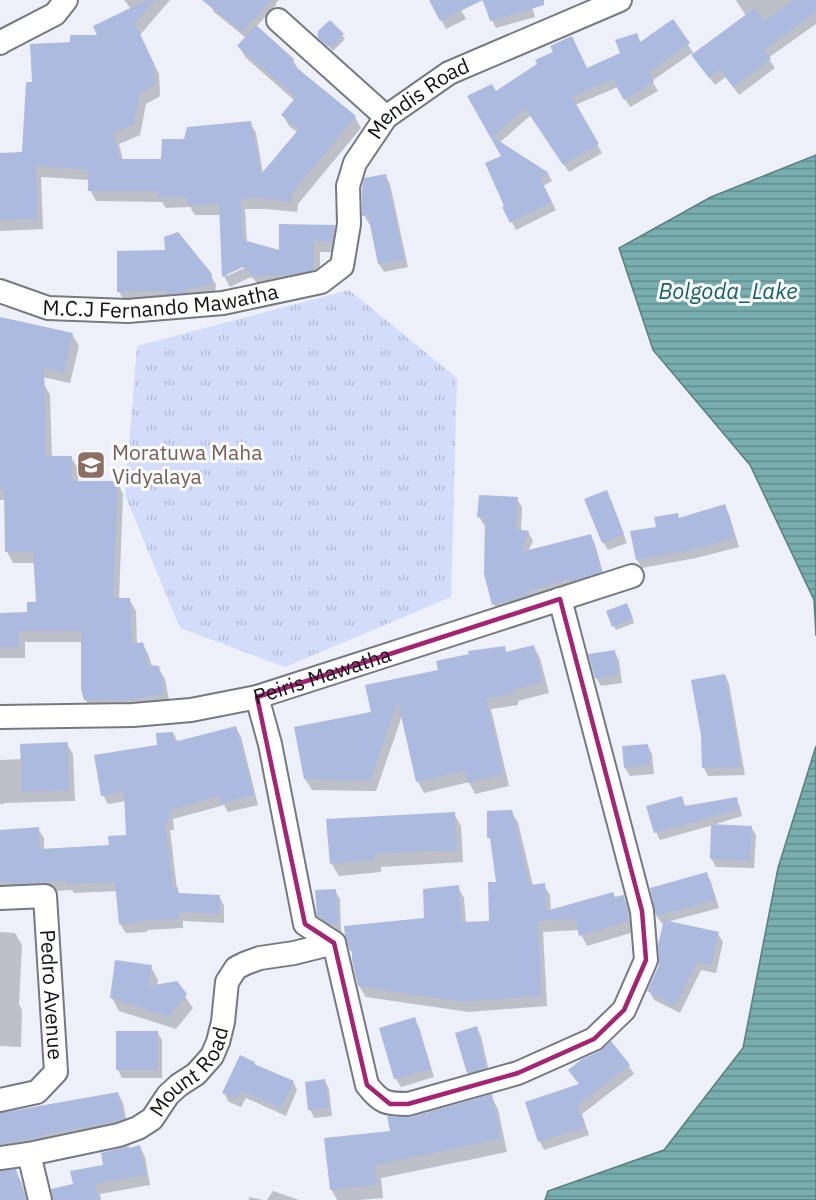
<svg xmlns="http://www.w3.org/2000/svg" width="816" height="1200" font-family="'IBM Plex Sans',sans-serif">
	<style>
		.park { fill: url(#park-tufts) }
		.water { fill: url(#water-rules); stroke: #5a7f81; stroke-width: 1.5 }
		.shadow { fill: #0003; fill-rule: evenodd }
		.building { fill: #adbae0 }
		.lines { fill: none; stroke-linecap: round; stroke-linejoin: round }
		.minor-casing { stroke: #767980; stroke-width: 26 }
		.minor { stroke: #fff; stroke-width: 22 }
		.marked { fill: none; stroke: #a42372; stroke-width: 4.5; stroke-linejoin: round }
		.labels { text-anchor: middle; stroke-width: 6; stroke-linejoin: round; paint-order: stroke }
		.street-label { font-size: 21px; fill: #111215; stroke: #fcfdff }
		.education-label { font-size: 21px; fill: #785e54; stroke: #fcfdff; text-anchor: start }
		.water-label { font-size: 22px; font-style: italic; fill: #155f61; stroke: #fcfdff }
	</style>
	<defs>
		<pattern id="park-tufts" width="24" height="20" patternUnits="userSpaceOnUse" patternTransform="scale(1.5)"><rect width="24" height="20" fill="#d3ddf9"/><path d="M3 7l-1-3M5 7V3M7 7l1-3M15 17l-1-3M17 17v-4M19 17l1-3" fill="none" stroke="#b4bdd5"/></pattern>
		<pattern id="water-rules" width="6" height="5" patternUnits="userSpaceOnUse" patternTransform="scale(1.5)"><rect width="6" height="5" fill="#79aeaf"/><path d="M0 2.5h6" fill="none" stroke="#628c8d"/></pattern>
	</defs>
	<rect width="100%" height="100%" fill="#edf0f8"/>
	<path class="park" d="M349,290l108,88 -6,219 -166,70 -105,-39 -55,-133 12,-149z"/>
	<g class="water">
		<path d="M816,155v481l-2,-36 -64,-135 -97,-115 -34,-102 92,-51z"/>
		<path d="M816,746v454h-271l3,-9 116,-41 79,-102 35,-180z"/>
	</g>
	<g class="shadow">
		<path d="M124,0h46l-30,35 19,39 1,22 -14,8 -6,31 -21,9 4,16 39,1 23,-21 65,-17 6,10 7,40 35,-40 -9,-7 -6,-11 12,-14 -50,-44 -6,-11 7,-8 -32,-26 -4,-7 4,-5h65l-3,3v2l-20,22 37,33 6,11 56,46 6,11 -63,76 -1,8 -32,-3h-20l2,34 33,9 54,-25 6,10 -2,15h-18v28l-59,6 -10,-9 -21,10 -6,-11 -3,-61h-26l-5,-8 -24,1 -4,-6 -66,-1 -6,-11v-10l-49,-3 2,52 -43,2v-77l23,-1 48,-110 29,-7 31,-27zM250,263l1,2 -24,11v-3z"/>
		<path d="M431,0h25l10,19 -20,10z"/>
		<path d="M482,0h48l5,17 -39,11z"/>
		<path d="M736,0h80v24l-48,34 7,10 -36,27 -13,-18 -11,8 -17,-22 -6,-10 -40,28 6,10 -28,16 -12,-20 -43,18 27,48 -33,19 -38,-57 -32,28 49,31 4,7 -9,5 13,24 -40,20 -4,-8 -9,-65 -34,-60 27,-4 91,-23 34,-16 15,-20 5,9 32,-22 21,33 52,-38z"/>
		<path d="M330,22l15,17 -12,12 -16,-16z"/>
		<path d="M385,176l5,8 18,83 -24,5 -5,-8 -8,-41 -2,1 -5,-9z"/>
		<path d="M118,253l92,22 6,9 -1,9 -91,7 -5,-8z"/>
		<path d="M0,318l72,16 7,12 -9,37 -70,-15z"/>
		<path d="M0,384h44l6,11 2,63 19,-1 7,12v14l39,-1 6,12 -4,105h10l7,12 1,34 6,-1 6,12 3,11h6l7,12 5,26 -78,6 -7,-12 -2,-57h-58v16h-25v-44h29l9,-11 -3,-40h-22l-6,-11 -1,-52h-6z"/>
		<path d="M517,499l5,8 -1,24 7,1 5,9 -5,11 62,-17 5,9 10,36 -106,33 -5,-8 -8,-31v-49h-2l-5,-8z"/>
		<path d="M611,500l16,43 -19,7 -5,-8z"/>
		<path d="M725,506l4,8 10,33 -43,11 -54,10 -5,-8 -5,-27 26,-5 21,-9z"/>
		<path d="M629,608l5,15 -18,7 -2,-4z"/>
		<path d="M504,647l3,6 27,-6 6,11 9,35 -31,8v4l-27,4 18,77 -34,8 -6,-12 -45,11 -6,-11 -16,-66 -26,75 -64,-1 -7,-11 68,-65 67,-42z"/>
		<path d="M614,651l5,9 3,23 -21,3 -5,-8z"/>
		<path d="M725,675l4,9 16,91 -37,1 -4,-8z"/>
		<path d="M236,728l5,9 17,68 -30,7 -4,-7 -51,14 1,11h-4l7,59 3,5 39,2 5,10v17l-41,-2v7l-36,2v2l-21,1 -6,-9 -2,-33 -44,2 -2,-3 -72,4v-62l38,-3 6,9v12l67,-4 16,-10 -1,-35 -18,3 -5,-9 70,-62 5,9z"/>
		<path d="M67,744l6,10 2,47 -71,2v1h-4v-44l22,-1z"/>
		<path d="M647,745l5,9 2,20 -24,2 -5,-8z"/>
		<path d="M681,798l5,10 50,-9 4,8 2,9 -29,9 38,2 5,8 -2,33 -38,-1 -5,-9 2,-33 -53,15 -4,-8z"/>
		<path d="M511,812l7,10 15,64 11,-1 6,10 1,16 72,-14 6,10 5,25 -47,14 -8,-16 -36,2 4,74 -78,6 -103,-15 -7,-11 -6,-32 -2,-3 75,-31 32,-33 6,11 2,25 24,-1 8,-39 -6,-40 -3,-6z"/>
		<path d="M454,814l7,12 2,36 -82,5v5l-42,4 -7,-12z"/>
		<path d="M706,873l5,9 8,26 -52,14 51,12 5,8 -7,31 -15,-3 -21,43 -26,-13 -5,-9 11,-26 5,-42 -3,1 -5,-8z"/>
		<path d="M335,891l5,8 1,33h-6l-11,-8 -5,-9z"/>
		<path d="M0,932l15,1 7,12 -3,59 3,6 -1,37 -21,-1z"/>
		<path d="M151,967l7,13 -1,6 19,-3 17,25 -17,21 -57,-18 -7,-13z"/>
		<path d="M414,1019l5,8 15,50 -33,10 -5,-8 -15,-50z"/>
		<path d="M477,1028l4,8 9,40 -16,5 -5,-8 -12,-39z"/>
		<path d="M157,1032l5,8v38h-40l-4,-8z"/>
		<path d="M254,1063l2,3 37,16 4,8 -11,26 -40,-18 -5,9 -12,-5 -5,-9z"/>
		<path d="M629,1066l5,8 -52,40 7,21 -45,15 -4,-8 -13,-39z"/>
		<path d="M325,1081l4,8 3,27 -18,2 -4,-9z"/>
		<path d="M118,1093l5,10 5,26 -128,27v-41z"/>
		<path d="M491,1096l7,13 9,43 -126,26 2,20 -24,2h-22l-6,-11 61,-56 20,-14z"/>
		<path d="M140,1147l5,10 5,28 -50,9 1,6h-46l74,-51z"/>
		<path d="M15,1171l6,10 6,19h-27v-27z"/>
		<path d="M273,1191l26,9h-32z"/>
		<path d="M249,1197l14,3h-14z"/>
	</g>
	<g class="building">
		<path d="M147,0h8l-20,23 18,39 2,23 -15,8 -6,31 -20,9 6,26h41l1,-20h22l3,-12 64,-6 10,53 38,-45 -18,-14 15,-18 -59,-51 19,-21 38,34 -3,4 65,53 -64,77 -1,9 -33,-4 -18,1 3,41 36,10v-26l56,1 -3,17 -18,-1v29l-24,5 -36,1 -11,-9 -21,10 -3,-73 -32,1 1,-8 -30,1 1,-7h-71v-21l-52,-4 2,53 -38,1v-67l22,-1 4,-70h6l-2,-38 40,-2v-7h27l-4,-9z"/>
		<path d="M202,0h69l-29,32z"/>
		<path d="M429,0h115v5l-54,16 -7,-21 -43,21z"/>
		<path d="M793,0h23v12l-52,38 7,9 -38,28 -13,-17 -11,8 -18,-23 64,-47 9,13z"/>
		<path d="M673,19l17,24 -41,29 5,10 -30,18 -12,-21 -40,18 27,47 -36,21 -38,-57 -32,29 56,36 -9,5 12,24 -42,21 -8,-16 2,-1 -19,-43 16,-7 -34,-60 25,-12 4,7 41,-27 -2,-4 18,-8 -3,-6 22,-10 15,32 33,-15 -5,-13 22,-7 3,9z"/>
		<path d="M330,20l14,14 -11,12h-6l-9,-8v-7z"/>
		<path d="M386,174l18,85 -26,5 -10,-49 -6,1v-28l2,-10z"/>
		<path d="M178,232l34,42 -1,11 -25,4v4l-19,1v-3l-50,1v-41l48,-1 -1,-13z"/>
		<path d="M0,317l73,16 -9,40 -20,-5 2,88h26v25h46l-5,117h17l2,46 11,-2 5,23 11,1 5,28 -42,7v-1h-38l-3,-11v-58h-62v16h-19v-34l27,-1v-10h9l-3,-50h-28l-1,-63h-4z"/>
		<path d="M607,490l17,44 -22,9 -18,-44z"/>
		<path d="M479,495l39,2 -2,32 13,2 -8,21 70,-18 11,38 -32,10 -1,-3 -42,12 1,4 -36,10 -8,-31 1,-56 -8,-1z"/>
		<path d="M725,504l10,34 -44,12 -55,10 -6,-29 26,-4 -2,-10 24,-4 1,5z"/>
		<path d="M627,603l6,16 -21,8 -6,-16z"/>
		<path d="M534,645l9,37 -31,8 1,4 -27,4 18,76 -37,9 -2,-12 -49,11 -18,-80 -28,79 -66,-2 -10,-52 77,-15 -6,-27 73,-15 -2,-9 33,-7 -1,-3 37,-5 1,6z"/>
		<path d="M615,650l3,25 -23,3 -7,-24z"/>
		<path d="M725,674l16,93 -39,1 -1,-33 -10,-55z"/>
		<path d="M236,726l18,69 -33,8 -2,-7 -50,14v11h-4l8,67 5,-1v6l42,2 -1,19 -40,-2v7l-36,1v2l-24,2 -4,-42 -48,2v-3l-57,3v-2h-10v-52l39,-3 1,22 69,-4 -1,-9 18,-1 -2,-44 -23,5 -7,-41 63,-10 -1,-12 17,-1 1,10z"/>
		<path d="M68,742l1,48 -47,2 -2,-48z"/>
		<path d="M648,744l2,21 -26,3 -2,-22z"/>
		<path d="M682,796l3,10 52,-9 2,12 -85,24 -8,-27z"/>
		<path d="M512,810l18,75 15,-2 1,28 67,-19 2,5 9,-2 5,26 -50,15 -4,-17 -37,2 3,75 -79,6 -104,-16 -6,-26v-9h-2l-5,-15 -1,-10 80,-8 -1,-29 36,-4 2,37 28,-1 -1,-39h8l-6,-44h-3v-27z"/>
		<path d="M455,812l2,38 -82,4v6l-45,4 -4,-45z"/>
		<path d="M711,824l41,2 -2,35 -40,-2z"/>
		<path d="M707,872l8,28 -59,16 -6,-28z"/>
		<path d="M336,889l2,35h-9l-12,-8 -2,-26z"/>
		<path d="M664,920l55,12 -8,33 -14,-3 -22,44 -28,-15 12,-26 -1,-20z"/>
		<path d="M115,960l37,5 -3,21 28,-5 10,13 -18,23 -59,-19z"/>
		<path d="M415,1017l16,52 -37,10 -15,-51z"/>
		<path d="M477,1026l9,42 -19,5 -12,-40z"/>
		<rect x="116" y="1031" width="42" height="39"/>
		<path d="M611,1041l19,24 -52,40 7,22 -47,15 -13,-40 54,-18 -11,-14 14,-11 18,-8z"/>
		<path d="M240,1055l15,7 -1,2 40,17 -13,27 -40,-17 -4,9 -15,-7z"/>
		<path d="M325,1079l4,29 -21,2 -3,-28z"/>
		<path d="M118,1092l6,27 -28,7v-1l-54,10 1,2 -43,7v-31z"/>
		<path d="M492,1094l9,45 -126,26 2,20 -47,5 -6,-52 66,-7 -3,-15 24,1z"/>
		<path d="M140,1145l6,30 -51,9 3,16h-45l-2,-11 22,-5 -3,-13 33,-6 -2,-12 28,-7v2z"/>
		<path d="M16,1169l10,31h-26v-29z"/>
	</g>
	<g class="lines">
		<g class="minor-casing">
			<g id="minor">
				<path d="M278,20l108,97"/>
				<path d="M0,43l1,-1 54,-28 11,-14"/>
				<path id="s1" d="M0,291l48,17 80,3 95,-8 98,-21 21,-16 7,-42 -1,-38 7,-23 31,-46 63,-44 171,-73"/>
				<path d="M257,697l13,47 35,180 29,19 33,142c14,18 19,19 41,19l110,-31 76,-34 30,-29 22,-50 -4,-49 -82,-312"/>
				<path id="s2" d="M0,717l133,-2 58,-5 66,-13 375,-121"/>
				<path id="s3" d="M0,898l45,-2 11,176 -19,20 -37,8"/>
				<path d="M29,1154l11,46"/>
				<path id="s4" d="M0,1158l29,-4 90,-19 19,-7 14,-9 16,-24 11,-10 17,-11 16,-18 6,-14 5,-20 4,-40 9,-14 10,-5 14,-5 34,-5 40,-10"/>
			</g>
		</g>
		<use href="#minor" class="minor"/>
	</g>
	<path class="marked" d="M560,599l82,312 4,49 -22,50 -30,29 -76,34 -110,31h-18l-23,-19 -33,-142 -29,-19 -48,-227z"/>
	<defs>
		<g id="school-square" transform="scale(1.5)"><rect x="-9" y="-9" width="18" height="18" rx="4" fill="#8d6e63" stroke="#fcfdff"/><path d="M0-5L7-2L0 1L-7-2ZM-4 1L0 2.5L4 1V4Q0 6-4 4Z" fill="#fff"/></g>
	</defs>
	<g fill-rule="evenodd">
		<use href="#school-square" x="91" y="465"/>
	</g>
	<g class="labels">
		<g class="street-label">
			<text dy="7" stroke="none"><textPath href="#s1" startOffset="550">Mendis Road</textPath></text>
			<text dy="7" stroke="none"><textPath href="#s1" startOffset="164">M.C.J Fernando Mawatha</textPath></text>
			<text dy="7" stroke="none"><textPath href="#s2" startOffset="327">Peiris Mawatha</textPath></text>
			<text dy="7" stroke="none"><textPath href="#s3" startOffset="144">Pedro Avenue</textPath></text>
			<text dy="7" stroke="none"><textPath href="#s4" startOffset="220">Mount Road</textPath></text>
		</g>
		<g class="education-label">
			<text x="112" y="460">Moratuwa Maha<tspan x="112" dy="24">Vidyalaya</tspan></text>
		</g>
		<g class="water-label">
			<text x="728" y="299">Bolgoda_Lake</text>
		</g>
	</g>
</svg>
